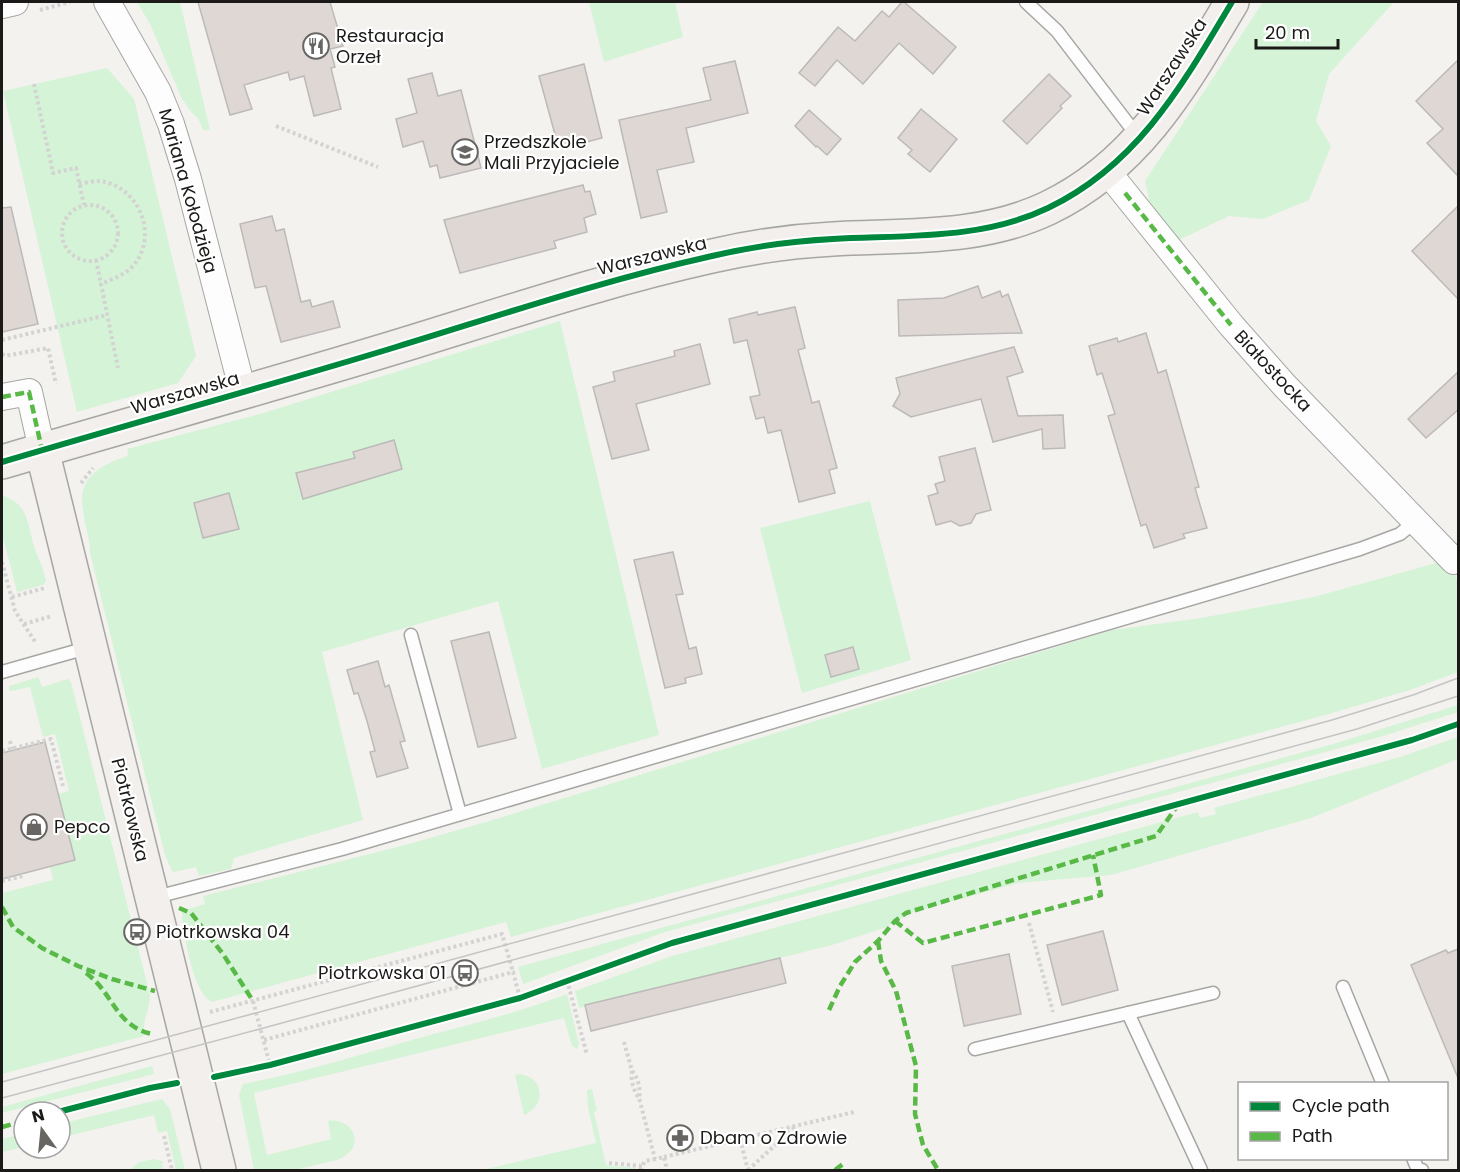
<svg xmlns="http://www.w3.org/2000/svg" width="1460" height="1172" font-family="Poppins,sans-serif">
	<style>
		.green { fill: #d5f3d7 }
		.building { fill: #dfd7d4; stroke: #bcbab9; stroke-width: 1.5 }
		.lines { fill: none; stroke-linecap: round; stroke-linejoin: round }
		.lane-casing { stroke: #a6a6a3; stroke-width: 15 }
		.street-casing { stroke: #a6a6a3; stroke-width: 28 }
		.secondary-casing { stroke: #a6a6a3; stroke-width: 36 }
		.path { stroke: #d3d3d2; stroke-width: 4; stroke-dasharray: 3 3; stroke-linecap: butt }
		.lane { stroke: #fdfdfd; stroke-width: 12 }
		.street { stroke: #fdfdfd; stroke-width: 26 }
		.secondary { stroke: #f2efed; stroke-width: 33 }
		.tram { stroke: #c4c4c4; stroke-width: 1.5 }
		.quiet { stroke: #58b947; stroke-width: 4.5; stroke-dasharray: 9 4.5; stroke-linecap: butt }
		.cycleway-casing { stroke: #fff; stroke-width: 10 }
		.cycleway { stroke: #00873e; stroke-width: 6 }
		.labels { text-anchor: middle; stroke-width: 4.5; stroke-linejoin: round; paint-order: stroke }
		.poi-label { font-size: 18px; fill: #1b1a18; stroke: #fff; text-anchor: start }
		.street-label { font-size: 18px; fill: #1b1a18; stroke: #fff }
	</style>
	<rect width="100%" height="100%" fill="#f4f2ef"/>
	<g class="green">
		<path d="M137,2h43l30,128h-7l-5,-12 -6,-5 -10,-14 -32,-75z"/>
		<path d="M589,2h86l8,35 -79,25z"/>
		<path d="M1263,2h131l-65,72 -13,47 15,25 -22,54 -46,19 -34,-3 -50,24 -29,-35 -5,-24z"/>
		<path d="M107,68l27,31 62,257 -18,27 -101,29 -74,-321z"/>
		<path d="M560,321l99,414 -117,34 -44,-168 -176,51 41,168 -129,38 -3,11 -32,7 -3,-9 -22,5 -2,-1 -7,-16 -75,-302c0,-15 -5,-27 -7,-42 -6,-34 17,-46 45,-55l-1,-7 133,-35z"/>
		<path d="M2,495c29,11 24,28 33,54 3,9 8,18 10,28l1,4 -3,4 -26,7 -15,-59z"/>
		<path d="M870,501l41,159 -109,33 -42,-165z"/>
		<path d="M1436,563c11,4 18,7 22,19v90l-45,17 -84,25 -818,223 -5,-15 -294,80c-19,-9 -27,-63 -30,-84v-7l23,-7 -2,-8 206,-52 77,-22 626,-192 89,-12 113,-21z"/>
		<path d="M38,677l4,10 26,-8 3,3 79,313c0,14 -8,26 -6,41l-142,38v-181l51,-13 -3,-13 25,-7 -17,-66 11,-3 -14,-57 -12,3 -13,-50 -19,4 -2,-1v-4z"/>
		<path d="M1458,705v7l-78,25 -715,195 -142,52 -5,-17 815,-223z"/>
		<path d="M1458,737v22l-147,59 -200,57 -93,8 -107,30 -27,15 -52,17 -253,63 -4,-17 97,-35 526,-144 2,6 16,-4 -2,-6 186,-51z"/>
		<path d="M567,994l12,50 -2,5 -5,-3 -8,-28 -310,75 13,62 64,-16 -3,-18c20,-4 38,19 18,34 -6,5 -14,6 -22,8 -10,2 -21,6 -32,7 -12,2 -25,1 -38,0l-15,-75 4,-11c57,-11 113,-28 169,-44 52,-14 105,-27 155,-46z"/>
		<path d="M152,1066l2,8 -152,39v-6z"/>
		<path d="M519,1074c25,3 28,31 5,41l-9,-40z"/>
		<path d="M592,1089l5,22 -3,1 12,53 30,3 -1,2h-153l114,-27 -8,-35 -1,-18z"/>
		<path d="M162,1099l8,10 15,61h-9l-9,-39 -9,2 -4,-18 -94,23v-14z"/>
		<path d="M24,1133v14l-22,5v-13z"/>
		<path d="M154,1159l11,3 -3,1 1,7h-33l9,-8z"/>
	</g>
	<g class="building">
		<path d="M198,2h132l13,44 -13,3 5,18 -4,1 10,41 -27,7 -10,-40 -14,4 -2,-8 -44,13 8,24 -22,6z"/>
		<path d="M902,2h2l52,45 -23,27 -34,-31 -36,41 -26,-24 -22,26 -16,-13 39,-46 17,14 27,-30 7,6z"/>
		<path d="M1458,60v116l-31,-33 16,-14 -27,-28z"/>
		<path d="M735,61l13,52 -62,15 8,34 -37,8 10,42 -26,6 -22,-98 92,-20 -8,-32z"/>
		<path d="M584,64l18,74 -43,11 -20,-73z"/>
		<path d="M432,73l6,23 23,-6 20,78 -41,10 -3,-13 -7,2 -7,-26 -20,6 -7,-28 21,-6 -9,-34z"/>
		<path d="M1049,74l22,22 -11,10 2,2 -35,36 -24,-23z"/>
		<path d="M921,109l36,30 -27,33 -22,-18 4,-4 -14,-12z"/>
		<path d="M809,110l32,29 -14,16 -10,-9 -1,1 -21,-21z"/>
		<path d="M583,185l2,7 5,-1 6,23 -12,4 3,14 -33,9 2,7 -96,25 -16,-53z"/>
		<path d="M1458,206v93l-46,-48z"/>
		<path d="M11,207l27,117 -36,8v-124z"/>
		<path d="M272,216l4,15 8,-2 17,73 9,-2 2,7 21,-6 7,26 -59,15 -15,-56 -11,2 -15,-64z"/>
		<path d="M978,286l4,12 18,-7 2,6 6,-3 14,39 -123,3 -1,-36 46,-2z"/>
		<path d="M795,307l10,41 -7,2 14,53 7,-2 18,67 -8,2 6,23 -36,9 -18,-72 -13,3 -4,-16 -8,2 -6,-22 10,-2 -13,-55 -13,3 -5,-24 28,-7 1,3z"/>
		<path d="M1146,333l12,40 8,-3 33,117 -4,1 12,40 -24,6 2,4 -31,10 -8,-24 -5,2 -33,-110 7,-2 -13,-41 -5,2 -8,-29 28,-8 1,4z"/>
		<path d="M700,344l10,40 -74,20 13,46 -37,9 -19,-72 22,-6 -2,-9 62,-16 -1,-5z"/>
		<path d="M1014,347l9,25 -16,5 11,39 45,-1 2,33 -22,1 -1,-20 -49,13 -12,-43 -70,18 -18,-11 7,-12 -4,-16z"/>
		<path d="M1458,372v38l-32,28 -18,-19z"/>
		<path d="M394,440l8,29 -99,30 -7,-26 59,-15 -2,-6z"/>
		<path d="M975,448l16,62 -15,4 -5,9 -11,3 -9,-5 -15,4 -8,-29 10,-3 -3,-9 10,-3 -6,-24z"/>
		<path d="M229,493l10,36 -36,9 -9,-35z"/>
		<path d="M673,552l10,42 -7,1 13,54 7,-2 6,27 -17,4 1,5 -21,5 -31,-128z"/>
		<path d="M489,632l27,106 -38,9 -27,-106z"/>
		<path d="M853,647l6,22 -28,8 -6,-22z"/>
		<path d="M378,661l7,26 4,-2 16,56 -5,1 8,26 -31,9 -7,-25 5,-1 -8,-30 -9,-28 -4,1 -7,-24z"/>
		<path d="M45,742l30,118 -73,19v-126z"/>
		<path d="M1103,931l15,59 -56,15 -15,-60z"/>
		<path d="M1458,949v129l-47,-113 35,-15 2,3z"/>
		<path d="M1009,954l12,60 -57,12 -12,-60z"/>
		<path d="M780,958l6,25 -195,48 -6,-26z"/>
	</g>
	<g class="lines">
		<g class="lane-casing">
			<g id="lane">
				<path d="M1026,2l31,29 72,94 13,11"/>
				<path d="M411,635l49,179"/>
				<path d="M2,672l88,-25"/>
				<path d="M152,898l190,-49 1018,-300 40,-15 17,-14"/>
				<path d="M1343,987l40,97"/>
				<path d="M1128,1013l73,157"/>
				<path d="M975,1049l238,-56"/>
				<path d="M1413,1158l5,12h4"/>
			</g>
		</g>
		<g class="street-casing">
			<g id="street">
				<path d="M107,2l51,90 13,32 17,55 55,213"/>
				<path d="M2,5l13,-3"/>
				<path d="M1106,170l125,155 54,61 169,175"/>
				<path d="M2,397l27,-5 13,58"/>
			</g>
		</g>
		<g class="secondary-casing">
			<g id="secondary">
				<path d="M42,450l177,720"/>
				<path d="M2,462c131,-39 263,-75 394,-115 105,-32 208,-67 316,-91 39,-9 81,-15 121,-17 73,-4 148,1 215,-31 90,-43 135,-124 184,-206"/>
			</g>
		</g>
		<g class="path">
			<path d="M40,10l30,-8"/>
			<path d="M34,84l19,89 23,-5 8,37"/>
			<path d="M276,126l102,41"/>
			<path d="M79,184c6,-1 13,-3 19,-3 40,3 62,54 35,85 -8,9 -21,13 -32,18l17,84"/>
			<circle cx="90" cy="233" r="28"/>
			<path d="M96,260l5,24"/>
			<path d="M2,340l105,-25"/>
			<path d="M2,354l3,2 43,-8 8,36"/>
			<path d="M81,483l12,-15"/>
			<path d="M2,562l13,49 21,32"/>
			<path d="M12,597l33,-9"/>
			<path d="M24,624l28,-8"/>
			<path d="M10,741l2,8"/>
			<path d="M2,751l49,-12 12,47"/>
			<path d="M2,881l21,-5"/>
			<path d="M1029,923l24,89"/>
			<path d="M567,980l20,75"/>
			<path d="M253,1001l17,64"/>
			<path d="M210,1012l292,-78 11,38"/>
			<path d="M264,1040l249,-68 7,26"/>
			<path d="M624,1042l8,29c6,6 9,19 7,27l16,61 9,-2 3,13"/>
			<path d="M632,1071c-2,8 2,21 7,27"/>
			<path d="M164,1136l8,34"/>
			<path d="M740,1139l8,31"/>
			<path d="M664,1157l190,-45"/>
			<path d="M609,1163l33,3"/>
			<path d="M640,1170l5,-9 10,-2"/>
			<path d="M748,1170l48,-44"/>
		</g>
		<use href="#lane" class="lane"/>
		<use href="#street" class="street"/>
		<use href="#secondary" class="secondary"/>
		<g class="tram">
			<path d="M2,1082l1330,-362 81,-25 45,-17"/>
			<path d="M2,1098l258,-69 1097,-300 101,-33"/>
		</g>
		<g class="quiet">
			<path d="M1125,193l106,132"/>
			<path d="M2,397l27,-5 13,58"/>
			<path d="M2,907l11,20 29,21 36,18 34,13 43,12"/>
			<path d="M179,908l12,5 32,41 30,47"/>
			<path d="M895,921l28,22 178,-48 -8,-40"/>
			<path d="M878,941l3,20 15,30 20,75 -1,48 8,31 15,25"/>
			<path d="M86,973c27,19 29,53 66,61"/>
			<path d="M829,1010l11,-24 15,-24 23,-21 17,-20 11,-8 250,-77 22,-31"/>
			<path d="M2,1127l22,-6"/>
			<path d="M835,1170l8,-6"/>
		</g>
		<g class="cycleway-casing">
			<g id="cycleway">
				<path d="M2,462c131,-39 263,-75 394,-115 105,-32 208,-67 316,-91 39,-9 81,-15 121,-17 73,-4 148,1 215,-31 90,-43 135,-124 184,-206"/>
				<path d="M214,1077l56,-12 250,-67 152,-55 740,-203 46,-16"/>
				<path d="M58,1112l92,-24 27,-5"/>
			</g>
		</g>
		<use href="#cycleway" class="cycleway"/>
	</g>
	<defs>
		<g id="restaurant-ring" transform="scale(1.35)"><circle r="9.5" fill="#fff" stroke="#676663" stroke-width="1.5"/><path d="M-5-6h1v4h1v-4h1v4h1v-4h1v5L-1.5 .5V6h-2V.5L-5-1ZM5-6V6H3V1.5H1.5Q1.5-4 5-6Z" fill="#676663"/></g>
		<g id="school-ring" transform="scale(1.35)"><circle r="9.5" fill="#fff" stroke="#676663" stroke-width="1.5"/><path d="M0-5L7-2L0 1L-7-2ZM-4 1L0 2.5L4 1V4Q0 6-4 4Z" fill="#676663"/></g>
		<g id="shop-ring" transform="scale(1.35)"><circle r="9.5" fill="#fff" stroke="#676663" stroke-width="1.5"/><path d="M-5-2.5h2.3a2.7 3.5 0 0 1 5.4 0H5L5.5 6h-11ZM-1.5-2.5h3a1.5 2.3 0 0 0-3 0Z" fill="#676663"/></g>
		<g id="bus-ring" transform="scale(1.35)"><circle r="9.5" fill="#fff" stroke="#676663" stroke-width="1.5"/><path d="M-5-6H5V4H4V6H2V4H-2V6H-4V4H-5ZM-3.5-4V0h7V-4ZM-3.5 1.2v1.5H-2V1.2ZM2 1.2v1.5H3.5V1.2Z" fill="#676663"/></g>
		<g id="pharmacy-ring" transform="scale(1.35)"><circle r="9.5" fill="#fff" stroke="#676663" stroke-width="1.5"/><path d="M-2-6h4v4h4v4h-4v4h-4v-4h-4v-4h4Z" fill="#676663"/></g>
	</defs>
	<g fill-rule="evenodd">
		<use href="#restaurant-ring" x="316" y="46"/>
		<use href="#school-ring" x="465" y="152"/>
		<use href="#shop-ring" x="34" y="827"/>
		<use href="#bus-ring" x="137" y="932"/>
		<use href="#bus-ring" x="465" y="973"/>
		<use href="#pharmacy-ring" x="680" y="1138"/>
	</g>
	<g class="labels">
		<g class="poi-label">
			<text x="336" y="42">Restauracja<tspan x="336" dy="21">Orzeł</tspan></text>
			<text x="484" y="148">Przedszkole<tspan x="484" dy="21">Mali Przyjaciele</tspan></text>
			<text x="54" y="833">Pepco</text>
			<text x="156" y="938">Piotrkowska 04</text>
			<text x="446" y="979" text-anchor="end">Piotrkowska 01</text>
			<text x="700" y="1144">Dbam o Zdrowie</text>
		</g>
		<g class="street-label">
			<text transform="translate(1172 67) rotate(-57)" y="6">Warszawska</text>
			<text transform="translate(188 191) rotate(74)" y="6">Mariana Kołodzieja</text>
			<text transform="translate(652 256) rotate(-14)" y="6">Warszawska</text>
			<text transform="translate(1273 371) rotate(47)" y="6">Białostocka</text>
			<text transform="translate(185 393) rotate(-16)" y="6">Warszawska</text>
			<text transform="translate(130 810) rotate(76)" y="6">Piotrkowska</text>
		</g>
	</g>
	<rect width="1460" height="1172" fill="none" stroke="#1b1a18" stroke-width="6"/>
	<rect x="1238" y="1082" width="210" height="78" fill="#ffffff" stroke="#a4a3a3" stroke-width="1.5"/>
	<rect x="1250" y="1102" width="30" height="9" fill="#00873e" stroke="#a4a3a3" stroke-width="1.5"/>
	<text x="1292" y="1112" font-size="18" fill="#1b1a18">Cycle path</text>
	<rect x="1250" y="1132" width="30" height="9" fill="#58b947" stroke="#a4a3a3" stroke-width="1.5"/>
	<text x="1292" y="1142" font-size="18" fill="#1b1a18">Path</text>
	<g transform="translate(42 1130) rotate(345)"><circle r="28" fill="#ffffff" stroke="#a4a3a3" stroke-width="1.5"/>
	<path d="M0-4.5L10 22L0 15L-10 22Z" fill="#676663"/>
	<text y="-9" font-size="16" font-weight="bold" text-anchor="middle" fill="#1b1a18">N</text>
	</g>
	<path d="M1256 39v9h82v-9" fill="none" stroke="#1b1a18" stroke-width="3"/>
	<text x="1265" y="39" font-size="18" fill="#1b1a18" stroke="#ffffff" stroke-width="4.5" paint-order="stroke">20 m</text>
</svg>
